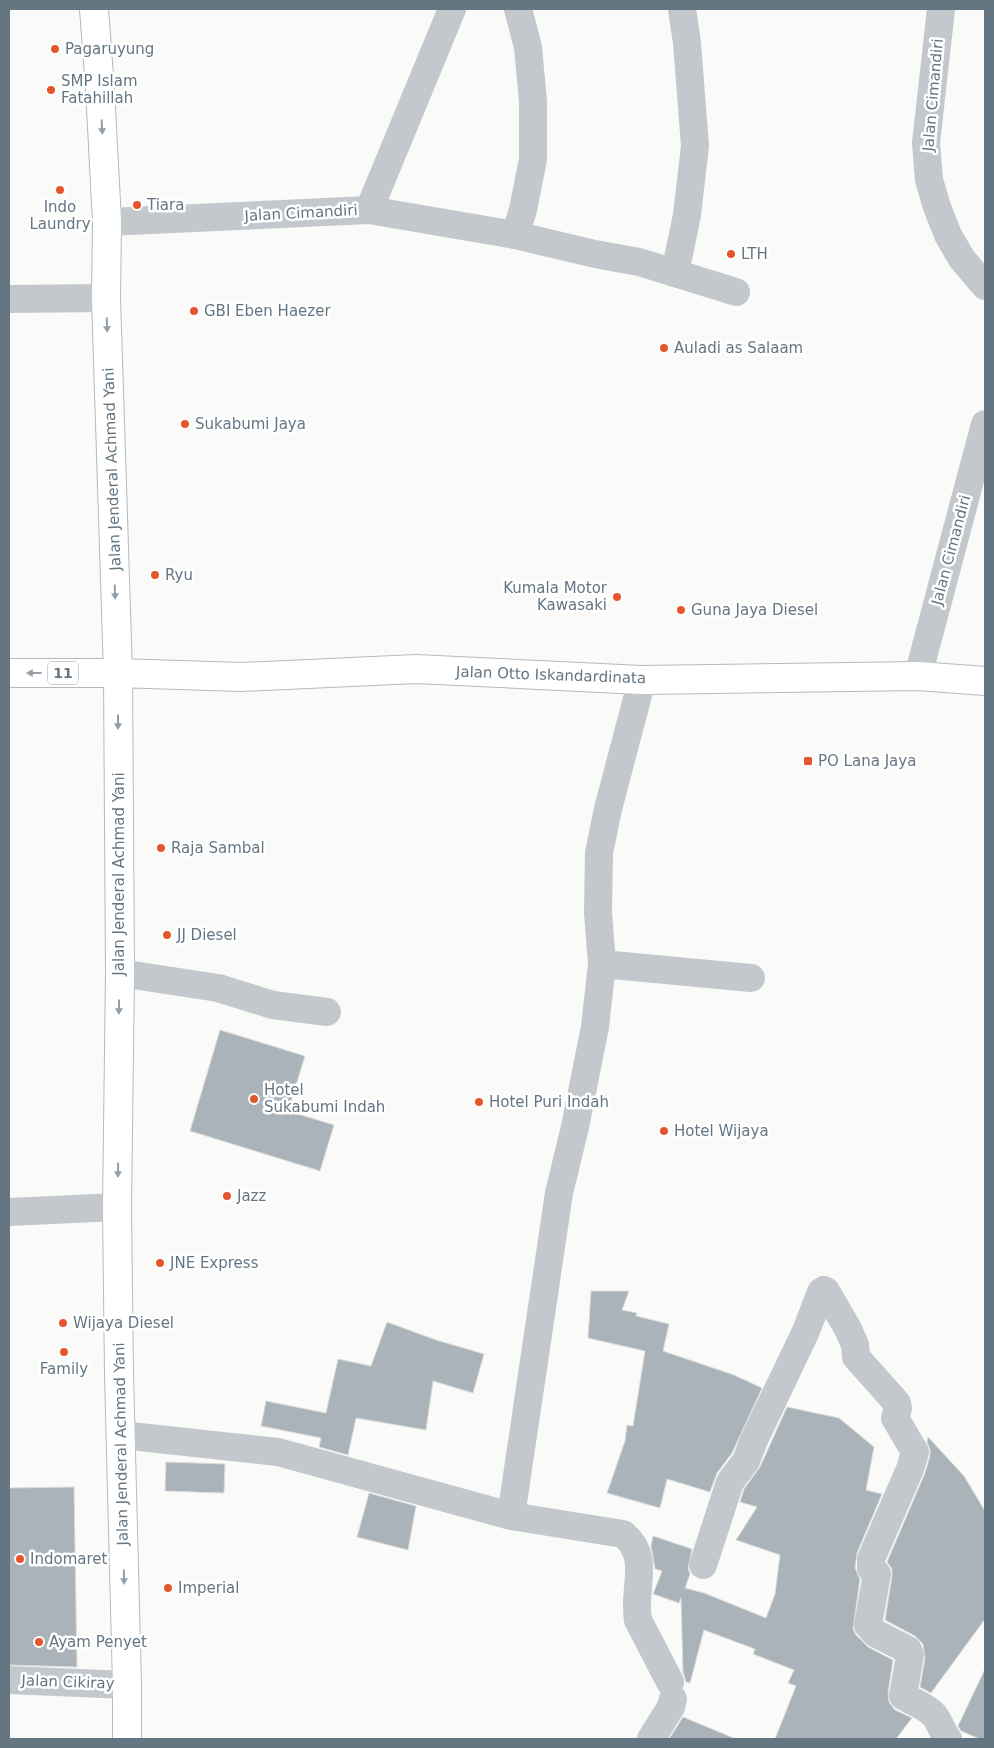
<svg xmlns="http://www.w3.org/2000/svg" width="994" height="1748" font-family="'DejaVu Sans',sans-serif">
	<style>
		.building { fill: #aab3b9; stroke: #dcdcda }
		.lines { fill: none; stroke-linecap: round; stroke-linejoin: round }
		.major-casing { stroke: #b5babe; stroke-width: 30 }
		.highway-casing { stroke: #b4b9bd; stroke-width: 30 }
		.minor { stroke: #c3c8cc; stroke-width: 28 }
		.major { stroke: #fff; stroke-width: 28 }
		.highway { stroke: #fff; stroke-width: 28 }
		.oneway { fill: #939fa8 }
		.poi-dot { fill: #e4572e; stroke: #fff; stroke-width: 2 }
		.labels { text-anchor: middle; stroke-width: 5; stroke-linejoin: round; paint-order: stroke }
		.shield { fill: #fff; stroke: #939fa8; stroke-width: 1 }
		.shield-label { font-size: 14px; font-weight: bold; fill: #657683 }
		.poi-label { font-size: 15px; fill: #657683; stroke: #fff; text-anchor: start }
		.street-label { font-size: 15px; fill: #657683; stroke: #fff }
	</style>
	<rect width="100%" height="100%" fill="#fafaf8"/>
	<g class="building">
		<path d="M220,1030l85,26 -17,55 46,14 -14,46 -130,-40z"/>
		<path d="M591,1291h38l-7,19 15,3 -1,3 33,8 -6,27 71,24 28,13 -30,65 -15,20 -7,19 -43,-13 -7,29 -53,-15 18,-52 2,-16 6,1 12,-75 -57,-13z"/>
		<path d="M387,1322l49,18 48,14 -11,39 -40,-12 -7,49 -70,-12 -8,37 -29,-8 2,-9 -60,-12 5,-25 60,12 12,-54 33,7z"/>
		<path d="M787,1407l52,11 35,29 -8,43 16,4 -25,59 -2,15 5,11 -7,50 3,6 12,12 25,13 -5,33 1,9 6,8 17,8 -16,21h-121l21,-53 -8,-3 6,-13 -41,-16 2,-5 -51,-19 -14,53 -4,-1 -3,-10 -2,-74 -2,5 -26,-9 9,-23 -7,-2 -4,-23 2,-10 39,13 -4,19 2,6 -5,14 19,5 62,25 9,-24 5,-39 -44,-15 21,-33 -17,-5 4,-13 16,-22z"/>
		<path d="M928,1437l36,39 21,35v108l-54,74 -11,-6 5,-29 -2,-14 -8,-8 -30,-16 7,-44v-7l-5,-7 38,-89 5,-17v-6l-3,-8z"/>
		<path d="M166,1462l59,2 -1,29 -59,-2z"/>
		<path d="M74,1487l3,180 -68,-2v-177z"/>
		<path d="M369,1493l47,13 -8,44 -51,-13z"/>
		<path d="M985,1669v70h-5l-19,-8 -3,-5z"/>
		<path d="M683,1717l53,22h-67z"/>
	</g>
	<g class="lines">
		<g class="major-casing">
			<path id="major" d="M127,1739v-54l-8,-311 -2,-167 3,-234 -2,-300 123,4 175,-8 226,11 276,-4 67,5"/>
		</g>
		<g class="highway-casing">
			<path id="highway" d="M9,673h109l-12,-375 1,-76 -7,-133 -6,-80"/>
		</g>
		<g class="minor">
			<path d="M941,9l-15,134 3,37 8,27 11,28 14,24 23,27"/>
			<path d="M369,210l146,25 80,19 44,8 97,30"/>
			<path d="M107,222l262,-12 83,-201"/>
			<path d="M515,235l8,-25 10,-51v-57l-5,-55 -10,-38"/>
			<path d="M675,273l12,-58 8,-69 -8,-103 -5,-34"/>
			<path d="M9,299l97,-1"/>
			<path d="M918,676l67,-252"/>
			<path d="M602,964l149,14"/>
			<path d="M120,973l98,15 55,17 54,7"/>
			<path d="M9,1212l108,-5"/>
			<path d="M121,1435l157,17 233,64 112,18c29,23 9,55 15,86l32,62"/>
			<path d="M511,1516l48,-323 16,-66 20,-100 7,-63 -4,-52 1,-59 9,-44 34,-129"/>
			<path d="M703,1565l27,-83 16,-21 8,-21 52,-109 15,-39 3,-2 2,1 22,38 7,16 1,12 41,46 1,5 -3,10 20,34 -5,17 -39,90v9l6,6 -9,51 7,8 33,17 2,5 -7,41c10,6 23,10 31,19 6,7 8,17 14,24"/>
			<path d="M9,1680l118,5"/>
			<path d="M651,1739l20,-32 2,-8"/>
		</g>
		<use href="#major" class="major"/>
		<use href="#highway" class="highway"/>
	</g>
	<defs><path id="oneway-solid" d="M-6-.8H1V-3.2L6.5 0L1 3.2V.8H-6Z" transform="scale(1.25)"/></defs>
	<g class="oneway">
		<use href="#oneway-solid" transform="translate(102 127) rotate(87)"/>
		<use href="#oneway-solid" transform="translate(107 325) rotate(88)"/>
		<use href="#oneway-solid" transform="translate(115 592) rotate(88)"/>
		<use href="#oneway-solid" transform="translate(34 673) rotate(-180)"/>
		<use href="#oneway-solid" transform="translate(118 722) rotate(90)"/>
		<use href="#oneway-solid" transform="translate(119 1007) rotate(91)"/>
		<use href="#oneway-solid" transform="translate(118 1170) rotate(91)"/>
		<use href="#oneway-solid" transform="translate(124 1577) rotate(89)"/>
	</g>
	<g class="poi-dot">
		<circle cx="55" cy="49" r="5"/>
		<circle cx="51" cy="90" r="5"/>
		<circle cx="60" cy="190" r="5"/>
		<circle cx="137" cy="205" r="5"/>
		<circle cx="731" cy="254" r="5"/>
		<circle cx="194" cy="311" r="5"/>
		<circle cx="664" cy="348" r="5"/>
		<circle cx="185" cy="424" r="5"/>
		<circle cx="155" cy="575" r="5"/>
		<circle cx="617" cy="597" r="5"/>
		<circle cx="681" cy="610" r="5"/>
		<rect x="803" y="756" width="10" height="10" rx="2.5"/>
		<circle cx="161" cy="848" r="5"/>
		<circle cx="167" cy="935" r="5"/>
		<circle cx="254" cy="1099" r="5"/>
		<circle cx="479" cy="1102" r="5"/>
		<circle cx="664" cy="1131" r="5"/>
		<circle cx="227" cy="1196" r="5"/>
		<circle cx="160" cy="1263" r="5"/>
		<circle cx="63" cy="1323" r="5"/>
		<circle cx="64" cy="1352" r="5"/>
		<circle cx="20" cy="1559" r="5"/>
		<circle cx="168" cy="1588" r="5"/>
		<circle cx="39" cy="1642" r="5"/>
	</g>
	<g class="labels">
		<rect class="shield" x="48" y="661.5" width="30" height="23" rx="4"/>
		<g class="shield-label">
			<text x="63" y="678">11</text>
		</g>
		<g class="poi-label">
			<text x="65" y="54">Pagaruyung</text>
			<text x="61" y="86">SMP Islam<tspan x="61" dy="17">Fatahillah</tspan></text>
			<text x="147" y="210">Tiara</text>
			<text x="60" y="212" text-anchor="middle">Indo<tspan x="60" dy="17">Laundry</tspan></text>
			<text x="741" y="259">LTH</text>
			<text x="204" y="316">GBI Eben Haezer</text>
			<text x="674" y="353">Auladi as Salaam</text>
			<text x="195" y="429">Sukabumi Jaya</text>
			<text x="165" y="580">Ryu</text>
			<text x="607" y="593" text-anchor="end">Kumala Motor<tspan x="607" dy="17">Kawasaki</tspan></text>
			<text x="691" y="615">Guna Jaya Diesel</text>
			<text x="818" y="766">PO Lana Jaya</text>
			<text x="171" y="853">Raja Sambal</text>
			<text x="177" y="940">JJ Diesel</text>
			<text x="264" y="1095">Hotel<tspan x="264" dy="17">Sukabumi Indah</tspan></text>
			<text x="489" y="1107">Hotel Puri Indah</text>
			<text x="674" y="1136">Hotel Wijaya</text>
			<text x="237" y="1201">Jazz</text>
			<text x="170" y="1268">JNE Express</text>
			<text x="73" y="1328">Wijaya Diesel</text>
			<text x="64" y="1374" text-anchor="middle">Family</text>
			<text x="30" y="1564">Indomaret</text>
			<text x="178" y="1593">Imperial</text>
			<text x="49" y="1647">Ayam Penyet</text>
		</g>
		<g class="street-label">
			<text transform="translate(933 95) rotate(-85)" y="5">Jalan Cimandiri</text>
			<text transform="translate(301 213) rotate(-3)" y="5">Jalan Cimandiri</text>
			<text transform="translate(112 469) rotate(-92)" y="5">Jalan Jenderal Achmad Yani</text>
			<text transform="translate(951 550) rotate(-75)" y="5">Jalan Cimandiri</text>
			<text transform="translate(551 675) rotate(2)" y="5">Jalan Otto Iskandardinata</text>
			<text transform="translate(119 874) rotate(-90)" y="5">Jalan Jenderal Achmad Yani</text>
			<text transform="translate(121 1444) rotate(-91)" y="5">Jalan Jenderal Achmad Yani</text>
			<text transform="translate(68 1682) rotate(2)" y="5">Jalan Cikiray</text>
		</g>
	</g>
	<rect width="994" height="1748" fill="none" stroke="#657683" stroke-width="20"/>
</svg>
